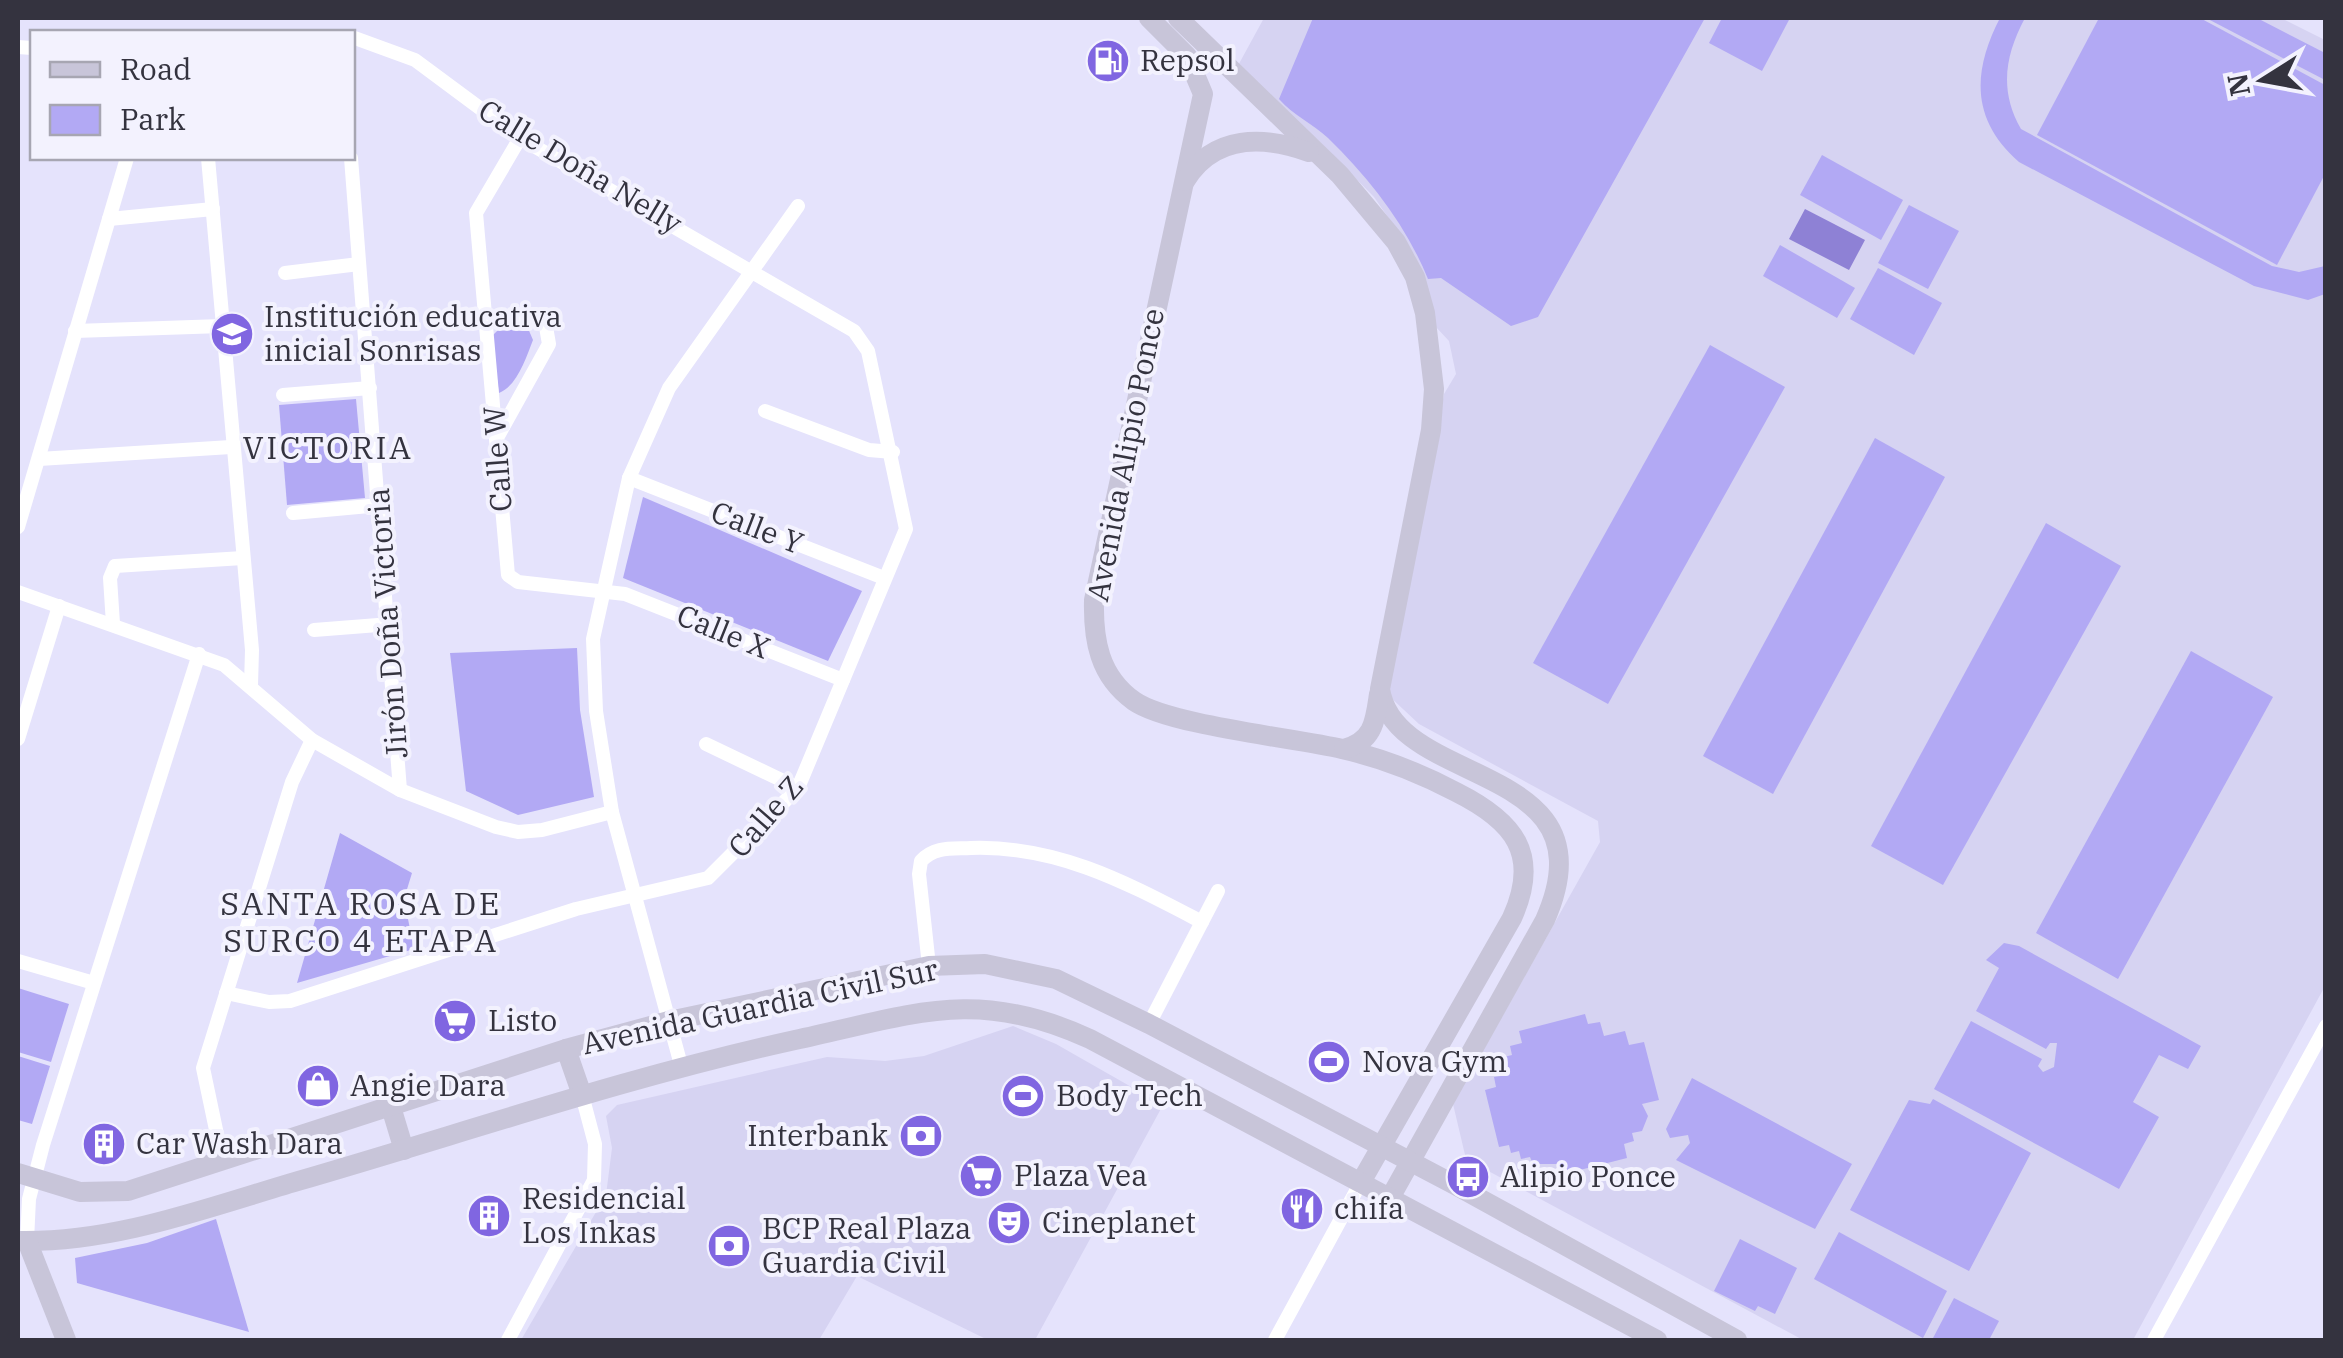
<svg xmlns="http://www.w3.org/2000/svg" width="2343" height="1358" font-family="'IBM Plex Serif',serif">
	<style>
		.built { fill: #d6d3f2 }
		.green { fill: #b2a9f4 }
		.water { fill: #8e81d5 }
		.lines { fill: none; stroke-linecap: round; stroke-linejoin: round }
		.street { stroke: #fff; stroke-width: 14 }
		.secondary { stroke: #c8c5d9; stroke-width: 20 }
		.labels { text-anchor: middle; stroke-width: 8; stroke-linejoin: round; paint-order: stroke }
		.poi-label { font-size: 30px; fill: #34333f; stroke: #f3f2fe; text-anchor: start }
		.street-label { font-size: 30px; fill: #34333f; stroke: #f3f2fe }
		.neighbourhood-label { font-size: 32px; letter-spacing: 2.5px; fill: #34333f; stroke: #f3f2fe }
	</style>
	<rect width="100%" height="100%" fill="#e5e3fc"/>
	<g class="built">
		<path d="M1264,18h1017l44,22v946l-192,354h-330l-337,-181 -13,-55 147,-262 -2,-21 -179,-97 -31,-29 56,-301 12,-20 -7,-33 -14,-15 -20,-70 -41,-59 -56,-57 -83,-69z"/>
		<path d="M1013,1026l43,18 107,61 -128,235h-47l-131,-64 -38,64h-298l85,-145 6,-47 -6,-32 11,-11 210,-48 58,4 39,-5z"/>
	</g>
	<g class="green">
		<path d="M1313,18h392l-167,299 -27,9 -70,-48 -13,1c-22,-54 -58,-100 -100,-141 -15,-14 -35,-23 -49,-39z"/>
		<path d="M1722,18h68l-28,53 -53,-28z"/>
		<path d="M2000,18h25c-20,37 -26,73 -4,111l251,137 27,6 26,-6v28l-17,6 -54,-14 -235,-124c-48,-42 -47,-90 -19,-144z"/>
		<path d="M2099,18h101l125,67v89l-48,91 -240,-130z"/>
		<path d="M2206,18h51l68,35v27z"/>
		<path d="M1822,155l81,45 -22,40 -81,-45z"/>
		<path d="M1909,205l50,26 -31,58 -50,-26z"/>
		<path d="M1780,245l75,43 -18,30 -74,-42z"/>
		<path d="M1878,268l64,35 -28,52 -64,-36z"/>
		<path d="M527,326l6,14c-7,18 -16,46 -34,53l-8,-56 10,-10z"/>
		<path d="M1710,345l75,42 -177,317 -75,-41z"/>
		<path d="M356,399l9,99 -78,7 -8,-100z"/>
		<path d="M1875,438l70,39 -172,317 -70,-38z"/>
		<path d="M643,497l219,94 -34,70 -205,-83z"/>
		<path d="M2046,523l75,43 -178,319 -72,-39z"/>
		<path d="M577,648l3,62 14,87 -76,18 -52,-24 -16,-138z"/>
		<path d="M2191,651l82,46 -155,282 -82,-46z"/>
		<path d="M340,833l72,40 -8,26 10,50 -117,34z"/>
		<path d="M2004,943l15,3 182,100 -13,23 -29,-14 -26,47 26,15 -40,72 -185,-100 37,-68 71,38 -4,7 5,6 11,-5 3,-24h-7l-4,6 -70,-38 23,-43 -13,-8z"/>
		<path d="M18,988l51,16 -18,58 -33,-10z"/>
		<path d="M1585,1014l3,10 12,-2 4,14 21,-5 4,14 15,-3 15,58 -17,4 6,12 -6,15 -10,2 2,8 -10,3 3,14 -67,17 -3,-11h-24l-3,-7 -9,2 -2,-8 -8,2 -2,-8 -10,2 -14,-57 11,-3 -2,-10 7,-1 -1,-8 6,-2 -2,-9 8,-2 -2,-9 12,-3 -3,-12z"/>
		<path d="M18,1056l32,10 -18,58 -14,-4z"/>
		<path d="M1692,1078l160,86 -37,65 -139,-69 14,-17 -2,-8 -18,3 -4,-9z"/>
		<path d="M1933,1099l98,54 -62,118 -119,-61 59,-110 21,4z"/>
		<path d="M216,1219l33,113 -172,-49 -2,-25 72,-15z"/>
		<path d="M1839,1232l108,59 -24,47 -109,-59z"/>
		<path d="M1740,1239l57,29 -22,46 -17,-8 -3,5 -41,-20z"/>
		<path d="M1954,1298l45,23 -10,19h-57z"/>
	</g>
	<path class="water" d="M1805,209l60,31 -16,30 -60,-31z"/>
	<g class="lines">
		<g class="street">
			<path d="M18,47l14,1"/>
			<path d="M520,138l-44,75 32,362 10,7 107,12 218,86"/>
			<path d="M208,158l44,492 -1,35"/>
			<path d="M351,158l49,632"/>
			<path d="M109,219l104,-10"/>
			<path d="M285,273l74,-9"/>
			<path d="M486,322l50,-6 9,5 4,23 -51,92"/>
			<path d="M75,331l147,-5"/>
			<path d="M283,395l87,-7"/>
			<path d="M765,411l104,39 24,2"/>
			<path d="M39,459l192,-12"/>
			<path d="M629,478l255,100"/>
			<path d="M293,513l87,-8"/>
			<path d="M18,527l109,-369"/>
			<path d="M18,592l206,73 88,75 88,50 96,37 22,5 24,-2 70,-18"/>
			<path d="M113,624l-3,-46 5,-12 128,-8"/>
			<path d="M314,630l77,-6"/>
			<path d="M18,739l41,-133"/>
			<path d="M706,744l92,44"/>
			<path d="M18,961l76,22"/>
			<path d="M929,966l-10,-92 2,-13c14,-15 31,-12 50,-13 87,-3 156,35 231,74"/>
			<path d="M226,993l43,9 21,-1 286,-92 132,-31 90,-90 108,-259 -38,-178 -14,-20 -334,-193 -105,-78 -63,-23"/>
			<path d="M1149,1024l69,-133"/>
			<path d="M681,1065l-69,-253 -16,-101 -3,-72 36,-161 40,-90 129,-182"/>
			<path d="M223,1163l-20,-95 89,-286 20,-42"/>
			<path d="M27,1241l2,-42 14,-54 156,-491"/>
			<path d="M508,1340l86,-160 1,-36 -13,-49"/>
			<path d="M1275,1340l86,-158"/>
			<path d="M2154,1340l172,-314"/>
		</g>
		<g class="secondary">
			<path d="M1149,18l38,38 16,38 -109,506c-1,40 5,76 40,101 34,24 161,37 208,48 40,9 78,24 114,43 58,29 85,62 56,126l-151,264"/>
			<path d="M1178,18l162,157 56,67 19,35 10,36 9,76 -3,41 -51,259c15,100 236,71 165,231l-155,278"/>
			<path d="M1185,181c29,-47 79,-45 124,-29"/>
			<path d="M1344,749c30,-8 31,-28 35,-55"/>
			<path d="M566,1049l16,46"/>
			<path d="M391,1107l13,43"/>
			<path d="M18,1173l62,19 48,-1 438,-142 103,-28 260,-55 56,-2 71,15 93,45 306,161 282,155"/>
			<path d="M18,1241c97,2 188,-33 280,-60 166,-48 329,-104 497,-141 117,-25 180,-54 295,-1l567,301"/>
			<path d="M27,1241l39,99"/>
		</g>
	</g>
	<defs>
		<g id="fuel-disc" transform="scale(2.25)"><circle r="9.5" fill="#8066e1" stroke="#f3f2fe"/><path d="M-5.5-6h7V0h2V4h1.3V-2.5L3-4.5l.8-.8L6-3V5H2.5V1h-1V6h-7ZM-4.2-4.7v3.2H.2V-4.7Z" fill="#fff"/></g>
		<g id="school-disc" transform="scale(2.25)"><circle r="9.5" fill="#8066e1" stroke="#f3f2fe"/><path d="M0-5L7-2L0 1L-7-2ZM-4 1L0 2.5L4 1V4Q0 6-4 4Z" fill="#fff"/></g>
		<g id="supermarket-disc" transform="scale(2.25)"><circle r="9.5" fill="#8066e1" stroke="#f3f2fe"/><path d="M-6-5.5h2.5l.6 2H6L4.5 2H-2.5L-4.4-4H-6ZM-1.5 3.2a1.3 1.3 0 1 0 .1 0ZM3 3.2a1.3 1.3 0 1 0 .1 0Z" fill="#fff"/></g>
		<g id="stadium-disc" transform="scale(2.25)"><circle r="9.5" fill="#8066e1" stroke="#f3f2fe"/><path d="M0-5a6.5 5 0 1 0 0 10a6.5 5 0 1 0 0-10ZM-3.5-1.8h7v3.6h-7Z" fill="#fff"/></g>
		<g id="shop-disc" transform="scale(2.25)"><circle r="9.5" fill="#8066e1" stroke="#f3f2fe"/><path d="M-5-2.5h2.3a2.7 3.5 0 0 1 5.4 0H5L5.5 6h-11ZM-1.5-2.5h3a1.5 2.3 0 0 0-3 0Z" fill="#fff"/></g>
		<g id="bank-disc" transform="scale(2.25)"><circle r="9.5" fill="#8066e1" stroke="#f3f2fe"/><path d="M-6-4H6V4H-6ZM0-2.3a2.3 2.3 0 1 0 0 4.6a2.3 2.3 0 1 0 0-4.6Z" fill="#fff"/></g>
		<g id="building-disc" transform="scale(2.25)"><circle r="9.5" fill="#8066e1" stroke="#f3f2fe"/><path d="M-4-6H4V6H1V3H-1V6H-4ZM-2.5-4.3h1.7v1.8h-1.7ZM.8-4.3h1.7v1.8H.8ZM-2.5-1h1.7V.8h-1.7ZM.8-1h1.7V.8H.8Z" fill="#fff"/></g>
		<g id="bus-disc" transform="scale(2.25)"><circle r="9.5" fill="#8066e1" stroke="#f3f2fe"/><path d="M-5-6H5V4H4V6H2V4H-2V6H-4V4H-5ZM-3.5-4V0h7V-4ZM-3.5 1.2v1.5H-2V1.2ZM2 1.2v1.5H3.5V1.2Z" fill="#fff"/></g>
		<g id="restaurant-disc" transform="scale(2.25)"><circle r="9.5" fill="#8066e1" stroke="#f3f2fe"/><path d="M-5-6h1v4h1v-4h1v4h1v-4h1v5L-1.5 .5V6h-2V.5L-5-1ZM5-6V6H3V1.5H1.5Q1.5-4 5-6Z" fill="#fff"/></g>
		<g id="theatre-disc" transform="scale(2.25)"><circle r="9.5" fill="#8066e1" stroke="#f3f2fe"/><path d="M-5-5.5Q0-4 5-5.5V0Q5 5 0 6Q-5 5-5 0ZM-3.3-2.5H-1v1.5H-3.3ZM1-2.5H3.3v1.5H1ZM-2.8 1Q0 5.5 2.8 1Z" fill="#fff"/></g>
	</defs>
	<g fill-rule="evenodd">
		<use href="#fuel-disc" x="1108" y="61"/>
		<use href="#school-disc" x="232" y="334"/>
		<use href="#supermarket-disc" x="455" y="1021"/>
		<use href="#stadium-disc" x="1329" y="1062"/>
		<use href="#shop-disc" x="318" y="1086"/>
		<use href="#stadium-disc" x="1023" y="1096"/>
		<use href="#bank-disc" x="921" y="1136"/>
		<use href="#building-disc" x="104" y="1144"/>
		<use href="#supermarket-disc" x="981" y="1176"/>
		<use href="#bus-disc" x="1468" y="1177"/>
		<use href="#restaurant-disc" x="1302" y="1209"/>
		<use href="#building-disc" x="489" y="1216"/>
		<use href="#theatre-disc" x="1009" y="1223"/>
		<use href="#bank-disc" x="729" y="1246"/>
	</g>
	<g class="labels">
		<g class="poi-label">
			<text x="1140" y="71">Repsol</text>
			<text x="264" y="327">Institución educativa<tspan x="264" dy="34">inicial Sonrisas</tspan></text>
			<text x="488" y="1031">Listo</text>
			<text x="1362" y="1072">Nova Gym</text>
			<text x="350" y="1096">Angie Dara</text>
			<text x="1056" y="1106">Body Tech</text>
			<text x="888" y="1146" text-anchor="end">Interbank</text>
			<text x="136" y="1154">Car Wash Dara</text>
			<text x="1014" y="1186">Plaza Vea</text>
			<text x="1500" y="1187">Alipio Ponce</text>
			<text x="522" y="1209">Residencial<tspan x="522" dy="34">Los Inkas</tspan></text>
			<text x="1334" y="1219">chifa</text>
			<text x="1042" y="1233">Cineplanet</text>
			<text x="762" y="1239">BCP Real Plaza<tspan x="762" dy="34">Guardia Civil</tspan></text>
		</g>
		<g class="street-label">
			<text transform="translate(580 167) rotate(31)" y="10">Calle Doña Nelly</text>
			<text transform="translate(1126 455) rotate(-79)" y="10">Avenida Alipio Ponce</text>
			<text transform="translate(498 459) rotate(-94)" y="10">Calle W</text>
			<text transform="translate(757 528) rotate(21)" y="10">Calle Y</text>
			<text transform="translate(388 623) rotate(-94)" y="10">Jirón Doña Victoria</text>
			<text transform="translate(723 632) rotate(22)" y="10">Calle X</text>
			<text transform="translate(766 817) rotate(-49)" y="10">Calle Z</text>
			<text transform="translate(760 1007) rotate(-12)" y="10">Avenida Guardia Civil Sur</text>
		</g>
		<g class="neighbourhood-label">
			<text x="328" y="459">VICTORIA</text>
			<text x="361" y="915">SANTA ROSA DE<tspan x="361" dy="37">SURCO 4 ETAPA</tspan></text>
		</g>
	</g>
	<rect width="2343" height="1358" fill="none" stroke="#34333f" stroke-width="40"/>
	<rect x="30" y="30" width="325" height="130" fill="#f3f2fe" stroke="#a7a6b2" stroke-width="2.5"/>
	<rect x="50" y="62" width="50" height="15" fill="#c8c5d9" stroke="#a7a6b2" stroke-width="2.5"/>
	<text x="120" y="80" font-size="30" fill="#34333f">Road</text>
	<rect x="50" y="105" width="50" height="30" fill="#b2a9f4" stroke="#a7a6b2" stroke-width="2.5"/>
	<text x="120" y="130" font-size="30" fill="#34333f">Park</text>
	<g transform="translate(2263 80) rotate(259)" stroke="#f3f2fe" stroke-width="8" paint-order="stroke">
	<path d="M0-8L18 38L0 25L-18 38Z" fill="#34333f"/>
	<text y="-15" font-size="28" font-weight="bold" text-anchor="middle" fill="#34333f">N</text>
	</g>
</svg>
